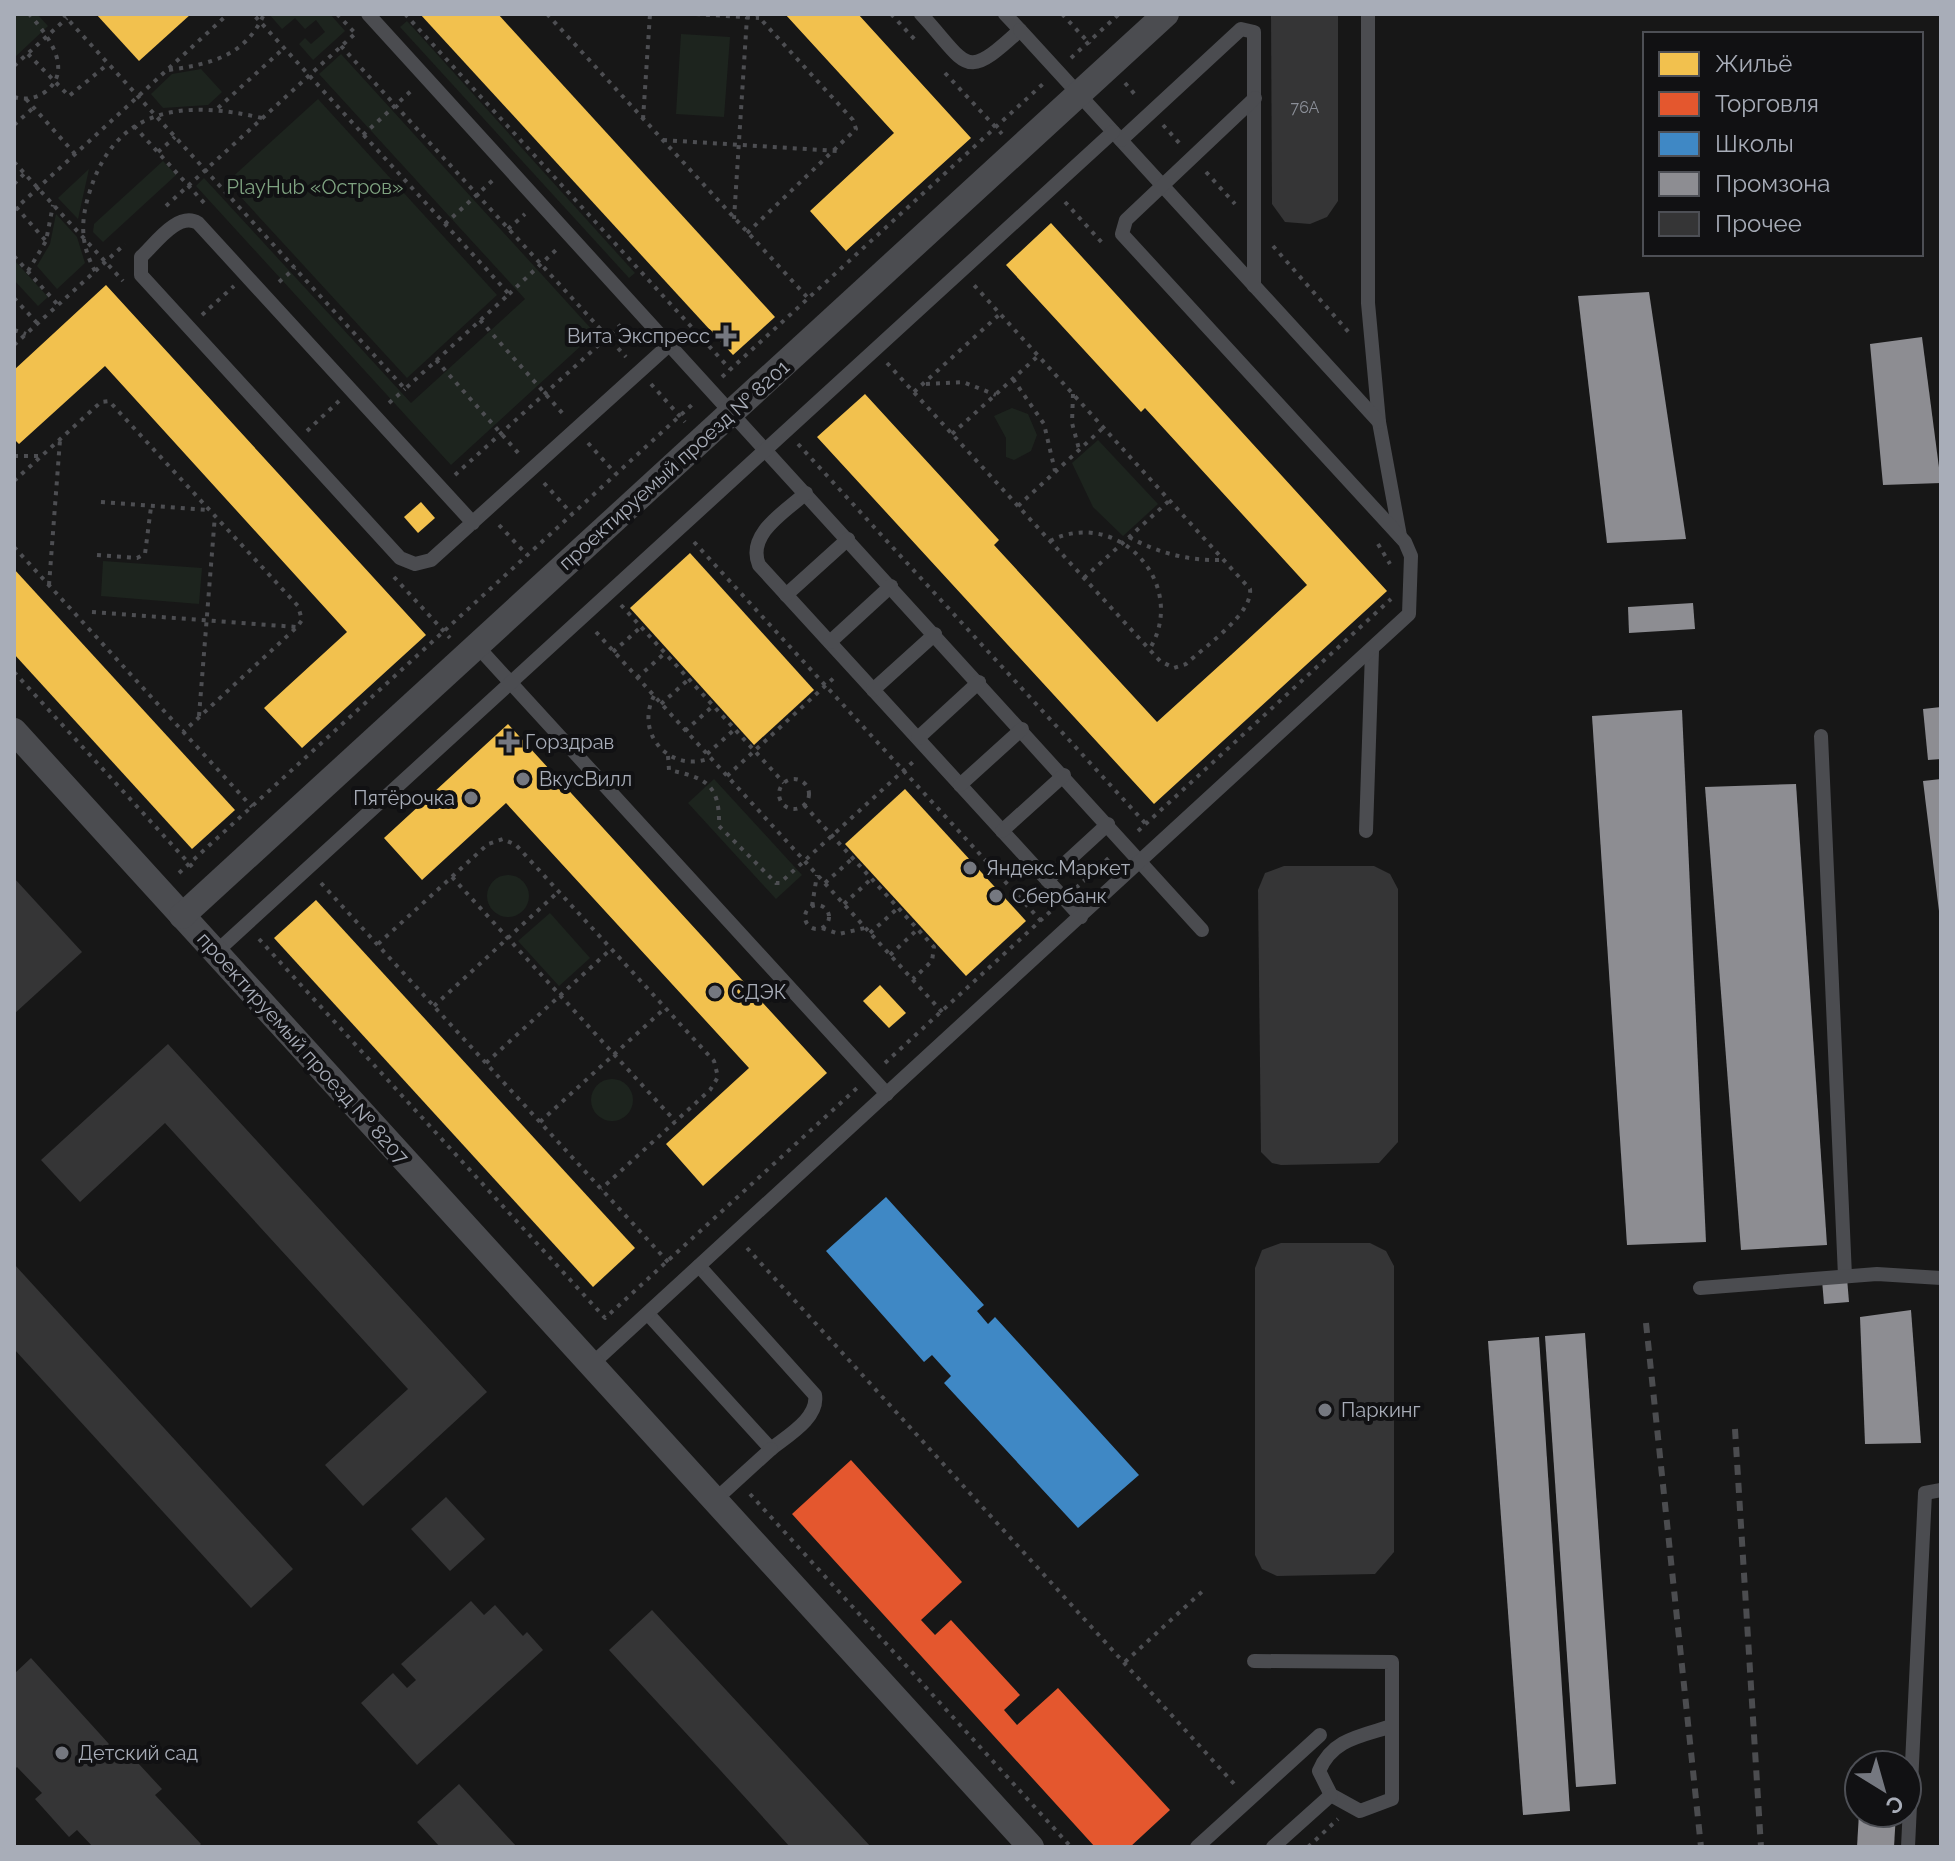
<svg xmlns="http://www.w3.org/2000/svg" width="1955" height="1861" font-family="Raleway,sans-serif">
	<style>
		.green { fill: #1d241e }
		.homes { fill: #f2c14e }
		.shops { fill: #e4572e }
		.schools { fill: #3f88c5 }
		.industry { fill: #8d8d92 }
		.building { fill: #353536 }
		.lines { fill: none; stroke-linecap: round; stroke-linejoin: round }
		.path { stroke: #4d4e52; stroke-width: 4; stroke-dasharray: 4 6; stroke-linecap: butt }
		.service { stroke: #4b4c50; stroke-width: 14 }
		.minor { stroke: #4b4c50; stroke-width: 26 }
		.rail { stroke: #4b4c4f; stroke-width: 6; stroke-dasharray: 10 8; stroke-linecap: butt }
		.poi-dot { fill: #757880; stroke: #111113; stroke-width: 3 }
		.labels { text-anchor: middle; stroke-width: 8; stroke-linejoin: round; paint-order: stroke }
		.number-label { font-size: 16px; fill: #8b8f98 }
		.park-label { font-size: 20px; fill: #7fa381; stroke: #111113 }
		.poi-label { font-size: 20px; fill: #a8adb8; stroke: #111113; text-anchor: start }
		.street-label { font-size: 20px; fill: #a8adb8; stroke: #111113 }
	</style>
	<rect width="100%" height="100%" fill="#171717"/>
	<g class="green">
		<path d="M14,14h23l11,12 -34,32z"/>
		<path d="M269,14h61l15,17 -32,29 -14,-16 6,-6 6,6 14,-12 -9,-12 -11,9 -10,-11 -13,11z"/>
		<path d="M407,21l228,252 -6,5 -229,-251z"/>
		<path d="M681,34l49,3 -6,80 -48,-3z"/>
		<path d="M341,54l254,279 -144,132 -255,-279 8,-8 207,225 114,-104 -206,-225z"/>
		<path d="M201,69l21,23 -14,13 -45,3 -12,-14 21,-20z"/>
		<path d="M318,99l179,196 -90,83 -180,-196z"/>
		<path d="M163,161l13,14 -73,67 -10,-10 1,-8z"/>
		<path d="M89,169l-11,50 -20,-21z"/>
		<path d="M56,214l21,23 8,26 -28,26 -20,-23 13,-22z"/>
		<path d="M14,260l34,37 -10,9 -24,-26z"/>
		<path d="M1012,408l16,6 9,21 -6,16 -17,9 -8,-3v-19l-12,-22z"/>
		<path d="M1098,440l60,64 -35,32 -30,-29 -21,-44z"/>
		<path d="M103,561l99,7 -3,36 -98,-8z"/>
		<path d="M714,779l88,96 -26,24 -88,-96z"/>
		<circle cx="508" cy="896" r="21"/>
		<path d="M550,913l40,45 -31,28 -41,-45z"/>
		<circle cx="612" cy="1100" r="21"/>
	</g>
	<g class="homes">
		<path d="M96,14h95l-52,47z"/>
		<path d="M420,14h78l277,303 -42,38z"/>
		<path d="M785,14h73l113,124 -125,113 -36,-40 84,-78z"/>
		<path d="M1051,223l336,368 -233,213 -337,-367 48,-43 134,146 -5,5 163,177 74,-67 76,-70 -162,-177 -4,4 -135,-147z"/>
		<path d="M106,285l320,350 -124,113 -38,-40 83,-76 -242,-266 -86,78 -5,-5v-69z"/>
		<path d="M421,502l14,16 -17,15 -14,-16z"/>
		<path d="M690,553l124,137 -60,55 -124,-137z"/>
		<path d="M14,569l221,241 -43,39 -178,-195z"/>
		<path d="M508,724l319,349 -124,113 -37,-42 83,-76 -243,-265 -84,77 -38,-42z"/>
		<path d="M905,789l121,132 -60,55 -121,-132z"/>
		<path d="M316,900l319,348 -42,39 -319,-349z"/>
		<path d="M880,985l26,28 -17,15 -26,-27z"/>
	</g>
	<path class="shops" d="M851,1460l111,122 -41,38 14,15 16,-15 69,75 -16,15 13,15 41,-37 112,122 -40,37h-35l-303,-333z"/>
	<path class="schools" d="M886,1197l98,108 -7,6 11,13 7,-7 144,158 -61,53 -134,-145 7,-7 -19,-21 -8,7 -98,-111z"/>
	<g class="industry">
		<path d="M1649,292l37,247 -79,4 -29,-247z"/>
		<path d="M1922,337l19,146 -58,2 -13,-141z"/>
		<path d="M1693,603l2,26 -66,4 -1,-26z"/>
		<path d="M1941,707v52l-13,1 -5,-51z"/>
		<path d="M1682,710l24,532 -79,3 -35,-529z"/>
		<path d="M1941,779v132h-2l-16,-130z"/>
		<path d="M1796,784l31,461 -86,5 -36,-463z"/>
		<path d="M1847,1278l2,24 -25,2 -2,-24z"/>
		<path d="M1911,1310l10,133 -56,1 -5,-127z"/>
		<path d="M1585,1333l31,451 -40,3 -31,-451z"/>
		<path d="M1539,1337l31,474 -47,4 -35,-474z"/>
		<path d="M1859,1813h37l-2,34h-37z"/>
	</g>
	<g class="building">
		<path d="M1271,14h67v187l-11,16 -17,7 -25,-2 -13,-18z"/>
		<path d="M1284,866h90l16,8 8,15v253l-19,21 -98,2 -9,-2 -11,-11 -3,-262 7,-17z"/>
		<path d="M14,878l68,74 -68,62z"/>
		<path d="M168,1044l319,348 -124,114 -38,-41 83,-76 -243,-266 -85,79 -39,-42z"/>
		<path d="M1281,1243h89l16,8 8,15v286l-19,22 -98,2 -15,-7 -7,-14v-287l7,-18z"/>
		<path d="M14,1264l279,305 -42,39 -237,-259z"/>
		<path d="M446,1497l39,42 -35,32 -39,-42z"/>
		<path d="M471,1601l13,14 11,-10 28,31 4,-4 16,18 -126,115 -56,-62 32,-30 14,15 9,-8 -15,-16z"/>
		<path d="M652,1610l112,121 107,116h-81l-69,-76 -112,-121z"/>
		<path d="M31,1658l78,86 -3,3 9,11 10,-9 37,40 -7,6 46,49 -3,3h-105l-16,-17 -8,7 -34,-38 7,-6 -25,-26 -3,3v-96z"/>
		<path d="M459,1784l58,63h-77l-23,-25z"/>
	</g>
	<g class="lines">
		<g class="path">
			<path d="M63,14l342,375 104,-95 -256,-280"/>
			<path d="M337,14l18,19"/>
			<path d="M405,14l325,355"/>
			<path d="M547,14l261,284"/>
			<path d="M696,14l63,4"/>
			<path d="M891,14l27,29"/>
			<path d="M1062,14l28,30"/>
			<path d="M341,46l285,311"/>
			<path d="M28,54l41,42 39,-32"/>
			<path d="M1071,58l48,-44"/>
			<path d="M14,66l53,-48"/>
			<path d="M169,70c41,-6 77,-14 95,-56"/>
			<path d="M945,73l57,61"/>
			<path d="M1125,83l13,15"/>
			<path d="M14,97c11,3 21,2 31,-5 30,-22 2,-58 -16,-78"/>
			<path d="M26,99l49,55"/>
			<path d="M218,108l66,-60"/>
			<path d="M643,119l7,-105"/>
			<path d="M14,125l19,-17"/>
			<path d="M1163,125l18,20"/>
			<path d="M134,126l72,79"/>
			<path d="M363,135l49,-45"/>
			<path d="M663,140l174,11"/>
			<path d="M158,152l17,-15"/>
			<path d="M14,162l109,119"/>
			<path d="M1206,172l29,32"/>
			<path d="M14,184l10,-10"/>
			<path d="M1065,202l40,44"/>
			<path d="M166,206l192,-175"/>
			<path d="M16,207l30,34"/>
			<path d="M14,210l214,-196"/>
			<path d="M734,219l13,-202"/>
			<path d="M445,224l48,-44"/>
			<path d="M508,229l17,-15"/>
			<path d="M747,233l109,-104 -3,-9 -97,-106"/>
			<path d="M1273,246l79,90"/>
			<path d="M14,256l44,49"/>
			<path d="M28,271l18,-30 7,-36"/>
			<path d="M95,271c-14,-26 -15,-48 -6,-77 26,-88 95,-94 173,-76"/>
			<path d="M279,282l16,-14"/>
			<path d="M509,294l48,-45"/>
			<path d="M14,298l24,26"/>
			<path d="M202,315l32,-29"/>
			<path d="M480,320l84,95"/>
			<path d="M14,330l12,4"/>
			<path d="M14,345l111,-101"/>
			<path d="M436,360l84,95"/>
			<path d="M887,363l273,298 14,7 12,-4c18,-17 67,-50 64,-75l-277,-305"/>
			<path d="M722,377l322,-294"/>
			<path d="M1013,379l31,45 11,47"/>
			<path d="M651,384l34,38"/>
			<path d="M926,384l37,-2 33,13"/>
			<path d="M914,392l86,-78"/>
			<path d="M1073,394l-1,29 7,26"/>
			<path d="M389,403l16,-14"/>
			<path d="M307,431l32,-30"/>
			<path d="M952,434l86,-78"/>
			<path d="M588,443l28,31"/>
			<path d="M798,444l348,380"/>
			<path d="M14,456h25"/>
			<path d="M455,475l169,-153"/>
			<path d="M14,481l87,-79 8,-1 189,205 4,14 -5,7 -114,105"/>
			<path d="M544,483l28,31"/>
			<path d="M101,502l108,8"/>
			<path d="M1018,506l86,-79"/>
			<path d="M499,525l28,30"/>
			<path d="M1129,537c31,17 61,24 96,23"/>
			<path d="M1050,541c68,-35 140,44 99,109"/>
			<path d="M694,542l348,380"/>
			<path d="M1378,544l12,20"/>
			<path d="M14,547l238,260"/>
			<path d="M97,555l40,3 8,-4 6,-47"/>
			<path d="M394,577l56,61"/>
			<path d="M1084,578l86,-78"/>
			<path d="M49,585l11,-145"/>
			<path d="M621,605l163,178"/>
			<path d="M92,612l205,15"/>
			<path d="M596,632l347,381"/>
			<path d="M613,652l28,-25"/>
			<path d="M14,672l182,199"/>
			<path d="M637,678l28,-25"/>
			<path d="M654,696c-20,38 17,78 56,62"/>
			<path d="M661,704l28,-25"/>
			<path d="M199,716l16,-201"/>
			<path d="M685,731l28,-25"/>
			<path d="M707,754l28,-25"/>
			<path d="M668,756l1,14c37,8 51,14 50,56l57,57h4l134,-122"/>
			<path d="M727,776l110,-101"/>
			<circle cx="794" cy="794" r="15"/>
			<path d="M804,805l130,142 -2,14 -19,18"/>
			<path d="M1138,831l253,-232"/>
			<path d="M179,873l516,-471"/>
			<path d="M452,877l223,244"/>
			<path d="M321,883l348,380"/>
			<path d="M825,883l28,-25"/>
			<path d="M1076,888l35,-32"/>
			<path d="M844,904l27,-25"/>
			<circle cx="817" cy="917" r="12"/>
			<path d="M812,906l5,-31"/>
			<path d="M822,928l17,6 26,-6"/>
			<path d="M870,933l28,-25"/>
			<path d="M259,939l346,379 252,-230"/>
			<path d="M378,944l110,-100 15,-5 13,6 198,216 4,16 -8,13 -109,99"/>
			<path d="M890,955l28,-26"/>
			<path d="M434,1006l124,-114"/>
			<path d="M486,1063l125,-114"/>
			<path d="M885,1063l167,-153"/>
			<path d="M540,1122l125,-114"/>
			<path d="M747,1248l489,538"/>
			<path d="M750,1494l321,353"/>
			<path d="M1125,1662l81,-74"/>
			<path d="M1308,1847l30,-28"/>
		</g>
		<g class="service">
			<path d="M368,14l834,916"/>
			<path d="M921,14c48,52 42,69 99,16l-15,-16"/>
			<path d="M1368,14v289l11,119 21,114"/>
			<path d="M1020,30l359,392"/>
			<path d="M1121,140l120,-111 13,3v254"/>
			<path d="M806,493c-20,18 -60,41 -47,72l322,352"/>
			<path d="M473,523l-275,-300c-20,-12 -43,21 -57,34v18l259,283 15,6 16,-4 239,-216"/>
			<path d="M786,595l62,-56"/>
			<path d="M830,642l61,-56"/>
			<path d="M477,646l410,448"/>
			<path d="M873,690l62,-56"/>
			<path d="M1821,736l24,540"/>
			<path d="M918,738l61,-56"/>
			<path d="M960,785l62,-56"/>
			<path d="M1002,831l62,-56"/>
			<path d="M1366,831l6,-180"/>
			<path d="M1047,880l61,-56"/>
			<path d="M215,953l898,-821"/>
			<path d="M1700,1288l177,-14 64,4"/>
			<path d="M648,1314l123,135c16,-13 48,-31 44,-54l-116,-129"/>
			<path d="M592,1364l817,-750 2,-58 -6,-14 -283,-308 4,-14 129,-122"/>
			<path d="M715,1500l56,-51"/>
			<path d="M1254,1661l138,1v137l-32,12 -29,-16 -12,-24c13,-32 42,-35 73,-45"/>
			<path d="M1197,1847l123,-112"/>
			<path d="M1273,1847l58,-52"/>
			<path d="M1908,1847l17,-354 16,-3"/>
		</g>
		<g class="minor">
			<path d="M14,731l1017,1116"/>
			<path d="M182,916l984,-902"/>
		</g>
		<g class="rail">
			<path d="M1646,1323l55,524"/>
			<path d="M1735,1429l26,418"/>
		</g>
	</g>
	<g class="poi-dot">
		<path d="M722 324h8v8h8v8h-8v8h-8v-8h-8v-8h8z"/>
		<path d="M505 730h8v8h8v8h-8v8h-8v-8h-8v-8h8z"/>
		<circle cx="523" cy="779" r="8"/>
		<circle cx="471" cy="798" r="8"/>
		<circle cx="970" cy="868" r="8"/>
		<circle cx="996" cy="896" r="8"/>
		<circle cx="715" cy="992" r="8"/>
		<circle cx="1325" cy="1410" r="8"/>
		<circle cx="62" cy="1753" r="8"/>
	</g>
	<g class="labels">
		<g class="number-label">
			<text x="1305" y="113">76А</text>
		</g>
		<g class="park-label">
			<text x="315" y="194">PlayHub «Остров»</text>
		</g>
		<g class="poi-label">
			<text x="710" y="343" text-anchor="end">Вита Экспресс</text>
			<text x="525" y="749">Горздрав</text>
			<text x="539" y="786">ВкусВилл</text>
			<text x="455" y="805" text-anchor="end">Пятёрочка</text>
			<text x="986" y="875">Яндекс.Маркет</text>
			<text x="1012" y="903">Сбербанк</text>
			<text x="731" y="999">СДЭК</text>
			<text x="1341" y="1417">Паркинг</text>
			<text x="78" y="1760">Детский сад</text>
		</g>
		<g class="street-label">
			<text transform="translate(674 465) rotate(-42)" y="7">проектируемый проезд № 8201</text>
			<text transform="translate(303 1048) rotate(48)" y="7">проектируемый проезд № 8207</text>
		</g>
	</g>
	<rect width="1955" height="1861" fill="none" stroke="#a8adb8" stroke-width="32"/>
	<rect x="1643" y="32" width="280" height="224" fill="#111113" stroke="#4d4f55" stroke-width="2"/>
	<rect x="1659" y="52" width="40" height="24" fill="#f2c14e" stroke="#4d4f55" stroke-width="2"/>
	<text x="1715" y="72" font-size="24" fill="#a8adb8">Жильё</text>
	<rect x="1659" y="92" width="40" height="24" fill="#e4572e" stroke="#4d4f55" stroke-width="2"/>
	<text x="1715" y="112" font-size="24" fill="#a8adb8">Торговля</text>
	<rect x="1659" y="132" width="40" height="24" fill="#3f88c5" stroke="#4d4f55" stroke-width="2"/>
	<text x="1715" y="152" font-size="24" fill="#a8adb8">Школы</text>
	<rect x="1659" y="172" width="40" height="24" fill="#8d8d92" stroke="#4d4f55" stroke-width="2"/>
	<text x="1715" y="192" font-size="24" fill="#a8adb8">Промзона</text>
	<rect x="1659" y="212" width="40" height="24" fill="#353536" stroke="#4d4f55" stroke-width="2"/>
	<text x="1715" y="232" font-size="24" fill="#a8adb8">Прочее</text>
	<g transform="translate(1883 1789) rotate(143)"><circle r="38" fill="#111113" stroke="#4d4f55" stroke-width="2"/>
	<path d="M0-6L14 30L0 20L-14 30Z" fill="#757880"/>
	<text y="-12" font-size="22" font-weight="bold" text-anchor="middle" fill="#a8adb8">С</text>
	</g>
</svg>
